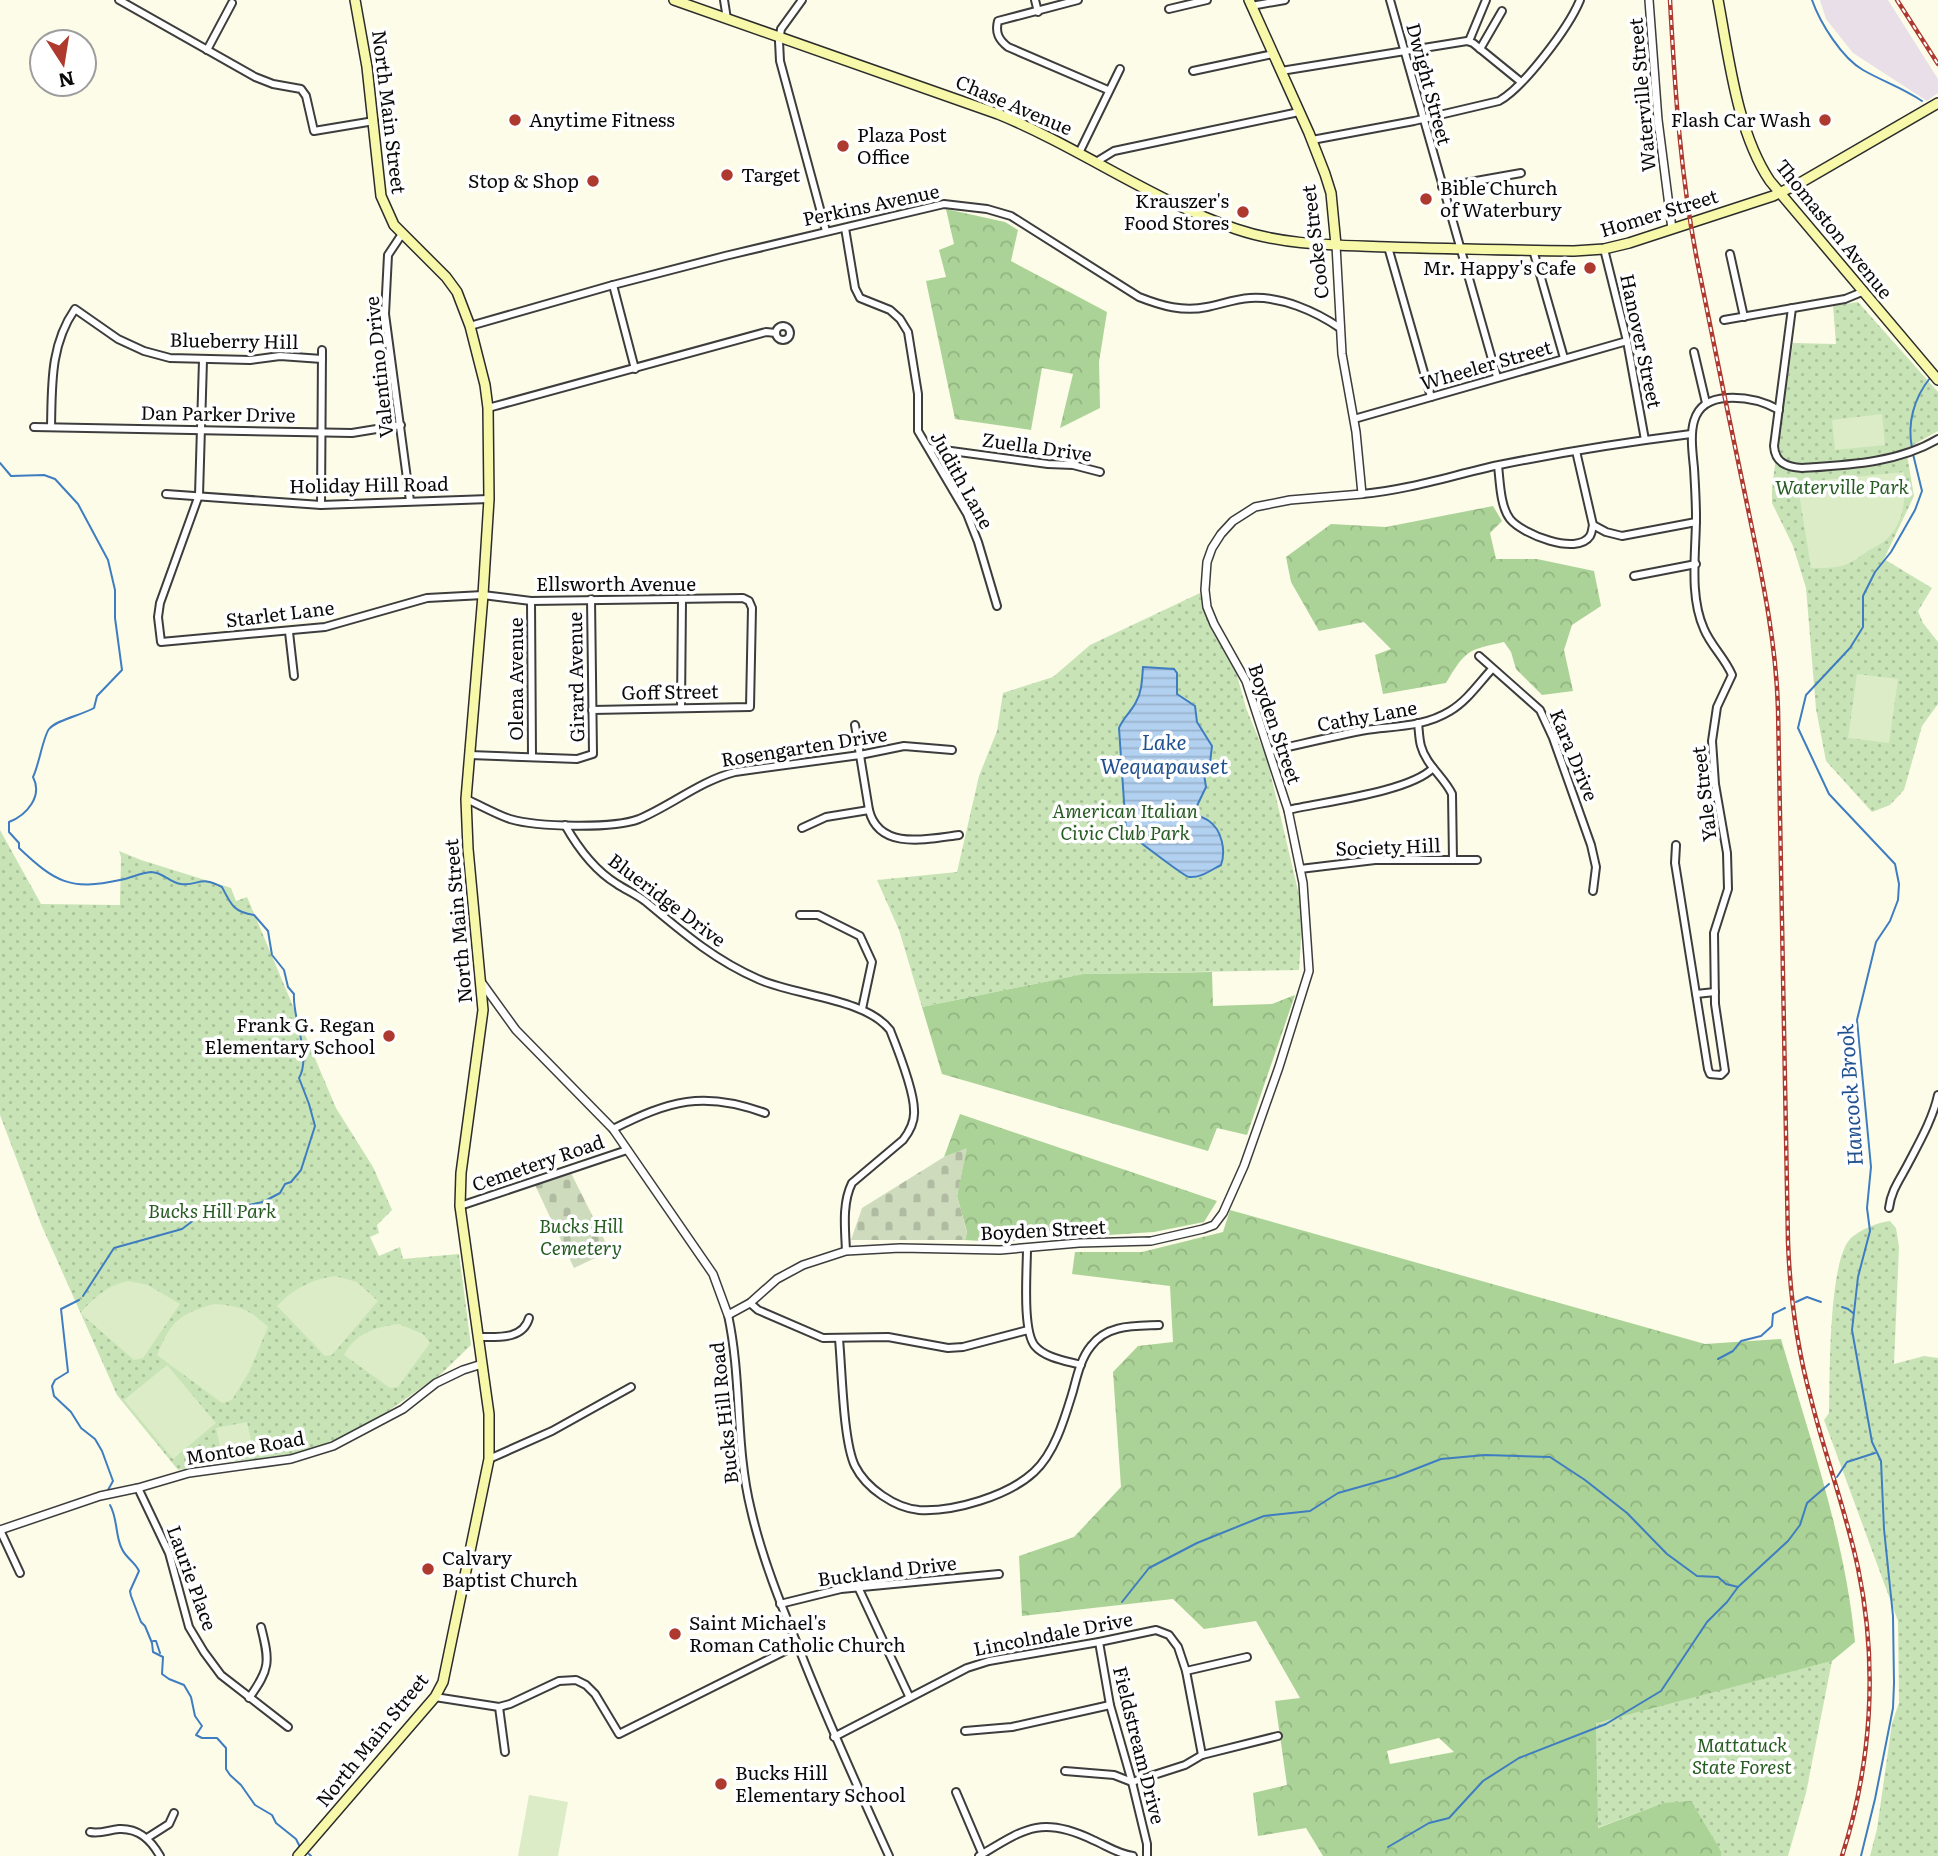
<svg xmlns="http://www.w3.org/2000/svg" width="1938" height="1856" font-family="Literata,serif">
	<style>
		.industrial { fill: #e9dfe9 }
		.grass { fill: url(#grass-dots) }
		.forest { fill: url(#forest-crowns); fill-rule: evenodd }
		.cemetery { fill: url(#cemetery-stones) }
		.pitch { fill: #dbecc7 }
		.water { fill: url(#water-rules); stroke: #3f7dc1; stroke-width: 2 }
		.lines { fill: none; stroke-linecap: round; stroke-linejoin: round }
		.stream { stroke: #3f7dc1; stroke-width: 2 }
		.minor-casing { stroke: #3d3d3d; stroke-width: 10 }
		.tertiary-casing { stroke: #3d3d3d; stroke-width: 10 }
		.secondary-casing { stroke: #2c2c2c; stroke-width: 12 }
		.minor { stroke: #fff; stroke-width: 6 }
		.tertiary { stroke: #fff; stroke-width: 7 }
		.secondary { stroke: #f7f8a9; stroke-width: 9 }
		.rail-casing { stroke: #ae392f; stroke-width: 4.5 }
		.rail { stroke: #fff; stroke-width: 2; stroke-dasharray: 5; stroke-linecap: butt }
		.poi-dot { fill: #ae392f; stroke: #fff; stroke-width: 2.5 }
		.labels { text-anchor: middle; stroke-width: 7; stroke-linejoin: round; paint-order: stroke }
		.street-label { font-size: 19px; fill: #0a0a0a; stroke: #fff }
		.poi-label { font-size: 19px; fill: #0a0a0a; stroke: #fff; text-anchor: start }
		.park-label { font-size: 19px; font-style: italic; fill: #265b21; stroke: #fff }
		.water-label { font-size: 21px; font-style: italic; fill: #1f5090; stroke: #fff }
	</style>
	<defs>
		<pattern id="grass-dots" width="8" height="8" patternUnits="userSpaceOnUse" patternTransform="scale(1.75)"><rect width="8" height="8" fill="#c8e4b6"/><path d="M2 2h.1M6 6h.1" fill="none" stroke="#aac29b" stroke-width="1.8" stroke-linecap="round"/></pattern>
		<pattern id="forest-crowns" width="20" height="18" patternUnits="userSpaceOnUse" patternTransform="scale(1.75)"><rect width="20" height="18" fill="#abd397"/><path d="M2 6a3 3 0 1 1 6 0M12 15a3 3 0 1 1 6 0" fill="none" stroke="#92b481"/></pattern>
		<pattern id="cemetery-stones" width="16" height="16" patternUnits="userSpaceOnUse" patternTransform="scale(1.75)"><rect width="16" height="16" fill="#cedcbd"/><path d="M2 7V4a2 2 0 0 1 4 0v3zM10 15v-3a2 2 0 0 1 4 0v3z" fill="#b0bba1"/></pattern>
		<pattern id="water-rules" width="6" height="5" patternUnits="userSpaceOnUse" patternTransform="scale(1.75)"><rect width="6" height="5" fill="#b2d1f0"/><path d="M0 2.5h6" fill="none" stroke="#98b2cc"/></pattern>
	</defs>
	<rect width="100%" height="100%" fill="#fdfce9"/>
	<path class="industrial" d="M1820,0h68l50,79v14l-11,8 -74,-48 -27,-34z"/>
	<g class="grass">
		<path d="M1858,302l80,90v39l-32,18 8,47 -30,63 48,29 -14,23 5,12 15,19v62l-16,22 -18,64 -14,15 -18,7 -46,-51 -10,-52 -10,-121 -13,-42 -21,-43v-17l21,-143 43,1 -3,-38z"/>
		<path d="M1200,593l11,34 25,45 10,36 21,51 36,153 -4,58 -216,4 -161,33 -23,-77 -22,-50 80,-8 22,-96 18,-45 6,-38 50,-16 37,-32z"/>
		<path d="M0,830l41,74 79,1 1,-48 -2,-6 22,9 90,28 5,13 11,-4 89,211 37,59 19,43 -15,15 2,8 -9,4 9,19 21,-9 3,12 56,-5 12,91 -30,29 -74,52 -69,29 -85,8 -35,7 -61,-75 -76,-171 -41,-109z"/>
		<path d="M1890,1221l6,7 3,19 -5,117 30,-8 14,2v498h-68l7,-27 15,-106 7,-20 -1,-82 -74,-201 5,-7c1,-34 -1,-153 22,-175 9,-8 27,-16 39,-17z"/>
		<path d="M1832,1661l-26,132 -18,63h-67v-6l-58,-47 -66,25 -1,-106z"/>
	</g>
	<g class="forest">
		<path d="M946,209l59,13 13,8 -7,31 96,51 -8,50 1,46 -40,20 13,-54 -31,-6 -11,62 -76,-11 -29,-138 20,-4 -7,-27 15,-6z"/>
		<path d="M1493,506l9,15 -12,12 6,26h41l57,12 7,35 -29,19 -8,25 9,41 -31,4 -26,-26 -5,-17 -7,-10c-37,8 -38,8 -58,41l-63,11 -8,-39 16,-6 -27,-27 -45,9 -28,-49 -5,-25 45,-33 55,3z"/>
		<path d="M1212,972l1,34 59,-2 23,-9 -48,140 -30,-7 -9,23 -266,-77 -20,-67 161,-33z"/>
		<path d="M960,1114l257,87 -13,21 -50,10 -155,10 -34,-2 2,-8 -10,-36 9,-47 -22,8z"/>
		<path d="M1230,1210l475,134 76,-5c29,100 64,199 74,303l-23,19 -236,62 2,105 65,-25 28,-2 30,50v5h-398l-17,-28 -48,8 -5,-43 34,-8 -12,-84 25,-3 -44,-77 -52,8 -31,-30 -151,17 -3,-60 55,-19 47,-50 -8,-115 25,-26 35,-4 -3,-56 -98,-12 3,-22h67l81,-20zM1439,1738l15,14 -64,12 -3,-13z"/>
	</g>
	<g class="cemetery">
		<path d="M967,1148l-10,48 10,36 -2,8h-114l11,-32 82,-51z"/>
		<path d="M570,1171l40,80 -36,17 -39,-83z"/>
	</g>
	<g class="pitch">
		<path d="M1882,414l3,31 -50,5 -3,-30z"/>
		<path d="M1904,472c2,26 1,54 -22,71 -4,3 -10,5 -14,8 -23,17 -29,17 -57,17l-13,-81 5,-5z"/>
		<path d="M1857,674l41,5 -9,64 -41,-5z"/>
		<path d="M335,1276l22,6 21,19 -46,54 -7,1 -48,-50c16,-17 35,-27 58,-30z"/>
		<path d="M128,1281l20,4 32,19 -37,54 -9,2 -54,-47c15,-16 26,-27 48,-32z"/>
		<path d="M214,1304c26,2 35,5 54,23l-19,45 -17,28 -10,3 -65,-48c14,-34 22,-41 57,-51z"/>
		<path d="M399,1324l24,10 7,9 -32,44 -8,1 -46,-33c11,-22 32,-28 55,-31z"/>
		<path d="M167,1365l49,58 -43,36 -49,-59z"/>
		<path d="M247,1422l6,27 -31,6 -6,-27z"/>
		<path d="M529,1795l39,7 -10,54h-40z"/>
	</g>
	<path class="water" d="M1143,667l31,2 3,4v21l18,12 2,16 15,24 -2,17 -6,11 2,13 -12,25c5,4 10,6 15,9 13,9 17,30 12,44 -10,5 -20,13 -32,12 -4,0 -56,-40 -63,-46l-7,-103c4,-10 12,-16 17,-26 6,-10 6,-23 7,-35z"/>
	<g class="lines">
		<g class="stream">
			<path d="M1812,0c8,23 30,58 51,70 19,11 40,18 59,31"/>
			<path d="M1912,448c-5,-25 2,-50 18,-70"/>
			<path d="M0,463l11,13 33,-1 11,4 23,25 30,56 7,30v28l7,52 -25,26 -3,12c-12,7 -38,12 -45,21 -6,8 -10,36 -16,48 10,19 -6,38 -24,45v10l10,11v5c36,34 51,43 101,32 11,-2 20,-7 31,-8 12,0 19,11 30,12 18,2 19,-9 41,3 9,18 12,25 32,28l14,16 4,24 12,15 4,17 6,7c-2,25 18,61 5,84l10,26 6,22 -14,44 -10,12 -6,2 -5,9 -17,9 -55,11 -10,4 -16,12 -68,19 -31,48"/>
			<path d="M79,1300l-18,9 7,63 -13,8 -3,6 2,10 17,16 10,16 14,11 7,12 11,30 -5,9"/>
			<path d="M1796,1302l11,-5 14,5"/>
			<path d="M1842,1307l6,2 5,4"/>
			<path d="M1718,1359l15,-8 8,-10 20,-5 11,-10 1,-12 12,-6"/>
			<path d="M1837,1477l10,-15 28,-9"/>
			<path d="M110,1505c8,14 5,31 12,44 4,9 13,13 17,22l-9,20 1,5 10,26 4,4 7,17 1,9 10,5 -1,17 7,5 15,6 7,12 4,19 7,10 -6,9 6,3h15l9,10v21l4,6 11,10 14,20 17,10 4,8 20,16 4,8"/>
			<path d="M1122,1602l27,-34 48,-25 67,-27 46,-5 28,-18 57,-16 46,-18 44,-4 65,2 35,23 42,33 40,41 30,22 21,1 8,7 12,3"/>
			<path d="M153,1641h3l4,12"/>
			<path d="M1388,1847l41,-24 20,-5 34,-37 36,-23 87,-34 55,-33 46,-69 20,-20 11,-15 50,-46 12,-16 7,-22 22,-19"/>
			<path d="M309,1854l2,2"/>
			<path d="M1861,1856l14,-57 18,-91 1,-25 -1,-67 -9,-87 -3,-68 -9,-19 -20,-112 6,-53 12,-46 -3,-23 4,-41 -14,-147 19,-78 14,-21 8,-21 1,-16 -4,-20 -66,-70 -31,-66 8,-33 44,-47 13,-21v-31l12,-24 16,-20 24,-42 7,-19 -9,-37"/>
		</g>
		<g class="minor-casing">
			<g id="minor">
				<path d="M119,0l136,77 18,7 28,5 5,7 8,35 60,-10"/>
				<path d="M724,0l3,19"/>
				<path d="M802,0l-21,29 -2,12 1,20 46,170"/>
				<path d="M1035,0l3,12"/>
				<path d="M1078,0l-80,21c-3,12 1,19 10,26l100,43"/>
				<path d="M1390,0l107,377"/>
				<path d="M1251,6l34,-6"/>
				<path d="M1169,9l38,-9"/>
				<path d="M1469,41l17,-41"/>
				<path d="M1480,49l22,-38"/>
				<path d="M207,50l25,-47"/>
				<path d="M1193,71l80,-17"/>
				<path d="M1281,71l186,-30 6,2 48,39"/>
				<path d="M1312,140l102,-19 85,-20c25,-14 70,-74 81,-101"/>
				<path d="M1079,153l41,-84"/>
				<path d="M1096,162l18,-11 14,-3 171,-36"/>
				<path d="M1442,187l79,-14"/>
				<path d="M845,228l10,60 5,10 30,12 10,9 8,13 10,62v37l49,83 11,28 19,64"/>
				<path d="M402,234l-14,21 -3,59 25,187"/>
				<path d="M1388,247l43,150"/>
				<path d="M1604,249l23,92 18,99"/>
				<path d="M1533,250l31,108"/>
				<path d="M1730,254l14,63"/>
				<path d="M613,285l22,84"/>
				<path d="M1792,308l-18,138c1,17 13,21 28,22 46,-3 96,-5 136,-29"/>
				<path d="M1724,320l121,-21 17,-7"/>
				<circle cx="783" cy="333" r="7"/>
				<path d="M470,326l143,-41 112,-29 219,-52 43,5 24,7 128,81c23,9 44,15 68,10 15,-3 28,-8 43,-9 31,-2 65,13 90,30"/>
				<path d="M1694,352l12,51"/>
				<path d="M203,360l-4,135 -39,108 -2,14 3,25 164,-15 102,-29 56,-3 48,6 212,-3 6,3 3,7 -2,99 -158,3"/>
				<path d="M488,408l278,-76 10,1"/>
				<path d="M1354,419l273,-78"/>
				<path d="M34,427l318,6 49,-8"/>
				<path d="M51,427c1,-42 -1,-82 24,-118l43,30 26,12 26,7 80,2 30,-4 42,3"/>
				<path d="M929,448l119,16 25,1 27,7"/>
				<path d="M1576,451l17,74"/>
				<path d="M1498,466c2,15 2,40 12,53 12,15 67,37 80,17 2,-3 2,-7 3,-11l13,7 16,4 74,-14"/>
				<path d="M166,494l155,11 168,-6"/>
				<path d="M1362,494c46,-4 91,-19 137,-29 64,-13 128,-23 192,-31"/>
				<path d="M321,505l1,-155"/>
				<path d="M1634,576l62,-12"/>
				<path d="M531,601l1,156"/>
				<path d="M289,632l5,44"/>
				<path d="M1479,656l61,54 13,28 38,107 5,22 -3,24"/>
				<path d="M681,707l1,-107"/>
				<path d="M1418,723c1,8 1,16 3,23 5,19 23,31 31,48l1,66"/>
				<path d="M855,725l14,85c10,41 59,29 90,25"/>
				<path d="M1270,751c32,-7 64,-15 96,-21 29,-4 58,-3 84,-19 17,-10 29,-28 42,-42"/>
				<path d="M470,755l107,4 16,-5 -2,-155"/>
				<path d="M466,799c14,6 29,15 44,20 27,8 103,10 129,0 33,-14 61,-38 96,-47l125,-17 44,-9 48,4"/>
				<path d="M1288,810c34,-8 122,-18 145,-42"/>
				<path d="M565,825c13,23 29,45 52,59 9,6 19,10 28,17 36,30 69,59 113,78 37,17 107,19 132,51 8,20 24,60 24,80 1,11 -4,21 -11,30l-51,43c-10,20 -7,45 -6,68"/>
				<path d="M802,828l24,-11 43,-7"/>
				<path d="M1676,845l-1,18 33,206 2,5 11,1 4,-4 -10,-67 -1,-71 14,-44 -1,-36 -12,-69 -3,-43 5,-34 15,-32c-7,-17 -21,-29 -28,-46 -15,-33 -8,-77 -8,-112 0,-16 -1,-32 -2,-49 -3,-30 -9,-68 33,-70 18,-1 36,3 52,12"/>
				<path d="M1300,869l75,-9h102"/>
				<path d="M800,915h18l42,21 12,26 -10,47"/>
				<path d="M1696,994l19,-2"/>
				<path d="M613,1129c56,-28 90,-39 152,-16"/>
				<path d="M460,1206l167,-56"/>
				<path d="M1889,1208c2,-18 12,-30 20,-46 11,-21 24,-44 29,-67"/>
				<path d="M1027,1248c0,22 -5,83 8,98 10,12 32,15 46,19"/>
				<path d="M750,1303l8,7 65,28 65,-1 60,11 15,-1 65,-17"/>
				<path d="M728,1315c14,64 7,131 23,195 11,48 30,95 49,141 27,69 58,137 89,205"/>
				<path d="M478,1337c19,0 45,3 51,-19"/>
				<path d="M839,1339c3,31 4,102 16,127 11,22 40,42 64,44 35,2 89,-14 115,-38 21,-19 31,-55 39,-81 4,-15 8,-33 18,-45 16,-22 44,-20 68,-21"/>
				<path d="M489,1459l63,-28 79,-44"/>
				<path d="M138,1488l31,65 20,74 15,25 17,23 67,52"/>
				<path d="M0,1530l20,43"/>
				<path d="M858,1587l51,109"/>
				<path d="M780,1604l61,-15 158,-15"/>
				<path d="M1099,1642l11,63 22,77 15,62v12"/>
				<path d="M1186,1671l61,-14"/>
				<path d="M435,1697l64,10 11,-3 49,-23 17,-1 10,5 9,9 24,40 178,-89"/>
				<path d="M249,1698c21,-29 21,-36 12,-71"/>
				<path d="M499,1707l6,45"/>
				<path d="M965,1731l47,-4 98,-22"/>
				<path d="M834,1737l133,-69 22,-7 110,-19 57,-12 13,5 9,12 8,24 16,84"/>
				<path d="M1065,1771l49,4 18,7 53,-17 17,-10 76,-19"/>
				<path d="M956,1792l26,61"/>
				<path d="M90,1832c11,2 18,-2 29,-3 20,-1 32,11 41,27"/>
				<path d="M147,1838l22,-14 5,-11"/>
				<path d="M979,1856c45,-27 62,-41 114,-16 14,6 25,14 40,16"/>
			</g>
		</g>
		<g class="tertiary-casing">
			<g id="tertiary">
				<path d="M1649,0l9,120 14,109"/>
				<path d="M482,983l34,47 97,99 100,145 15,41 22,-12 27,-24 26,-14 43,-14 54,-3 100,2 79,-7 72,-2 52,-12 11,-4 9,-12 21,-47 35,-99 30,-96 -6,-88 -15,-73 -42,-129 -32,-57 -7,-17 -2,-17 2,-28 5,-14 9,-14 12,-13 22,-14 35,-7 72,-6 -6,-62 -14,-78 -6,-109"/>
				<path d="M0,1530l100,-34 38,-8 51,-15 102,-14 42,-13 70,-37 33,-26 27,-13 19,-6"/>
			</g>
		</g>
		<g class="secondary-casing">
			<g id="secondary">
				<path d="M674,0l324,114c81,33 155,87 238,115 50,17 101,16 152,18 62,2 124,3 186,4l30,-2 25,-6 144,-47 27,-13 138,-80"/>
				<path d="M1249,0l60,133 16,41 6,19 5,52"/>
				<path d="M1718,0c11,58 19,132 52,181l168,199"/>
				<path d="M298,1856l137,-159 8,-15 46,-223v-45l-29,-208 1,-33 22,-163 -15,-161 -2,-50 17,-204 6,-96 -1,-91 -3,-23 -15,-59 -13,-34 -11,-15 -52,-52 -13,-29 -14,-129 -12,-67"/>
			</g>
		</g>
		<use href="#minor" class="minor"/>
		<use href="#tertiary" class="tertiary"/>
		<use href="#secondary" class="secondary"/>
		<g class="rail-casing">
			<g id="rail">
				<path d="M1670,0c5,92 11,184 30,275 15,76 31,153 47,229 14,68 29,135 31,205l10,533c2,54 9,106 23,157 14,57 35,112 47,169 20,96 14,195 -16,288"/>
				<path d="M1897,0l41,64"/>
			</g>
		</g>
		<use href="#rail" class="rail"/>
	</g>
	<g class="poi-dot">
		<circle cx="515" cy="120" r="7"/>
		<circle cx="1825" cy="120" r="7"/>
		<circle cx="843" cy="146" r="7"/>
		<circle cx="727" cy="175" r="7"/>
		<circle cx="593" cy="181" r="7"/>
		<circle cx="1426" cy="199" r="7"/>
		<circle cx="1243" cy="212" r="7"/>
		<circle cx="1590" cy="268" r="7"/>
		<circle cx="389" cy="1036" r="7"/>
		<circle cx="428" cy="1569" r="7"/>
		<circle cx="675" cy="1634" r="7"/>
		<circle cx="721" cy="1784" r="7"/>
	</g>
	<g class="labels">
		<g class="street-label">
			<text transform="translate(1429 84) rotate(75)" y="7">Dwight Street</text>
			<text transform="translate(1642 95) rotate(-95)" y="7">Waterville Street</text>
			<text transform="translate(1014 105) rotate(23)" y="7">Chase Avenue</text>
			<text transform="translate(389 112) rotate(83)" y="7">North Main Street</text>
			<text transform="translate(871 205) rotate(-12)" y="7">Perkins Avenue</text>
			<text transform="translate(1659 213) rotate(-17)" y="7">Homer Street</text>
			<text transform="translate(1834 229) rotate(51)" y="7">Thomaston Avenue</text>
			<text transform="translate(1315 242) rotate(-97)" y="7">Cooke Street</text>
			<text transform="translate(234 341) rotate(1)" y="7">Blueberry Hill</text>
			<text transform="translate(1641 341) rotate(78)" y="7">Hanover Street</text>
			<text transform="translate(1486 365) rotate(-16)" y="7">Wheeler Street</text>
			<text transform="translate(379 367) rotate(-96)" y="7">Valentino Drive</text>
			<text transform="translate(218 414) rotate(1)" y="7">Dan Parker Drive</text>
			<text transform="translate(1037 447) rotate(8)" y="7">Zuella Drive</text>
			<text transform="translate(962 480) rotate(61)" y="7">Judith Lane</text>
			<text transform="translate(369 485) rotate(-1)" y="7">Holiday Hill Road</text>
			<text x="616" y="591">Ellsworth Avenue</text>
			<text transform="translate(280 614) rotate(-7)" y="7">Starlet Lane</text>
			<text transform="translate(576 677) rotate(-91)" y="7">Girard Avenue</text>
			<text transform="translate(516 679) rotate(-90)" y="7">Olena Avenue</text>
			<text transform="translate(670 692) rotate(-1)" y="7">Goff Street</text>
			<text transform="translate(1367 716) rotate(-10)" y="7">Cathy Lane</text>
			<text transform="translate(1275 724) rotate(71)" y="7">Boyden Street</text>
			<text transform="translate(804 747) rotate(-9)" y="7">Rosengarten Drive</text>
			<text transform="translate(1574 755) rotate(68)" y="7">Kara Drive</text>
			<text transform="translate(1704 794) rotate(-97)" y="7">Yale Street</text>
			<text transform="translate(1388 847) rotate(-2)" y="7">Society Hill</text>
			<text transform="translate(667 900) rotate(37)" y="7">Blueridge Drive</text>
			<text transform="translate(458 921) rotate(-95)" y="7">North Main Street</text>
			<text transform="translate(538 1163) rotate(-19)" y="7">Cemetery Road</text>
			<text transform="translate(1043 1230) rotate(-3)" y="7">Boyden Street</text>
			<text transform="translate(724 1413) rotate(-96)" y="7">Bucks Hill Road</text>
			<text transform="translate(245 1448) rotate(-10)" y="7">Montoe Road</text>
			<text transform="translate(887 1571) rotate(-7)" y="7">Buckland Drive</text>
			<text transform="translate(192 1578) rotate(70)" y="7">Laurie Place</text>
			<text transform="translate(1053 1634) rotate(-11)" y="7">Lincolndale Drive</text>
			<text transform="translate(372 1740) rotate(-51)" y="7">North Main Street</text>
			<text transform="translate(1139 1745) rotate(76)" y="7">Fieldstream Drive</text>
		</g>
		<g class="poi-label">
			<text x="529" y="127">Anytime Fitness</text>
			<text x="1811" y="127" text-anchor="end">Flash Car Wash</text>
			<text x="857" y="142">Plaza Post<tspan x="857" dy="22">Office</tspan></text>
			<text x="741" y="182">Target</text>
			<text x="579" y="188" text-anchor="end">Stop &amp; Shop</text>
			<text x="1440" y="195">Bible Church<tspan x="1440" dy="22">of Waterbury</tspan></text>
			<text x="1229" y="208" text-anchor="end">Krauszer's<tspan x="1229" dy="22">Food Stores</tspan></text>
			<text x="1576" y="275" text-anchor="end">Mr. Happy's Cafe</text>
			<text x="375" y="1032" text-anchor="end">Frank G. Regan<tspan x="375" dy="22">Elementary School</tspan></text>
			<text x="442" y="1565">Calvary<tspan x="442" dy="22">Baptist Church</tspan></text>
			<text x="689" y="1630">Saint Michael's<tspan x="689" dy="22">Roman Catholic Church</tspan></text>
			<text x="735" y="1780">Bucks Hill<tspan x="735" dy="22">Elementary School</tspan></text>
		</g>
		<g class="park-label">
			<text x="1842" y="494">Waterville Park</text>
			<text x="1125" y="818">American Italian<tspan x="1125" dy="22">Civic Club Park</tspan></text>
			<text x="212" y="1218">Bucks Hill Park</text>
			<text x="581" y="1233">Bucks Hill<tspan x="581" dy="22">Cemetery</tspan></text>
			<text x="1742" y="1752">Mattatuck<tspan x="1742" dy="22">State Forest</tspan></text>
		</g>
		<g class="water-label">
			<text x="1164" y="750">Lake<tspan x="1164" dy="24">Wequapauset</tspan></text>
			<text transform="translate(1851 1095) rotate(-94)" y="7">Hancock Brook</text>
		</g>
	</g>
	<g transform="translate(63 63) rotate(168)"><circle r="33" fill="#ffffff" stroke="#9d9d9d" stroke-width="2"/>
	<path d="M0-5L12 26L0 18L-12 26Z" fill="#ae392f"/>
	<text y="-10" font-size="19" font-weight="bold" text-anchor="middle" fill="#0a0a0a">N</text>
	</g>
</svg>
